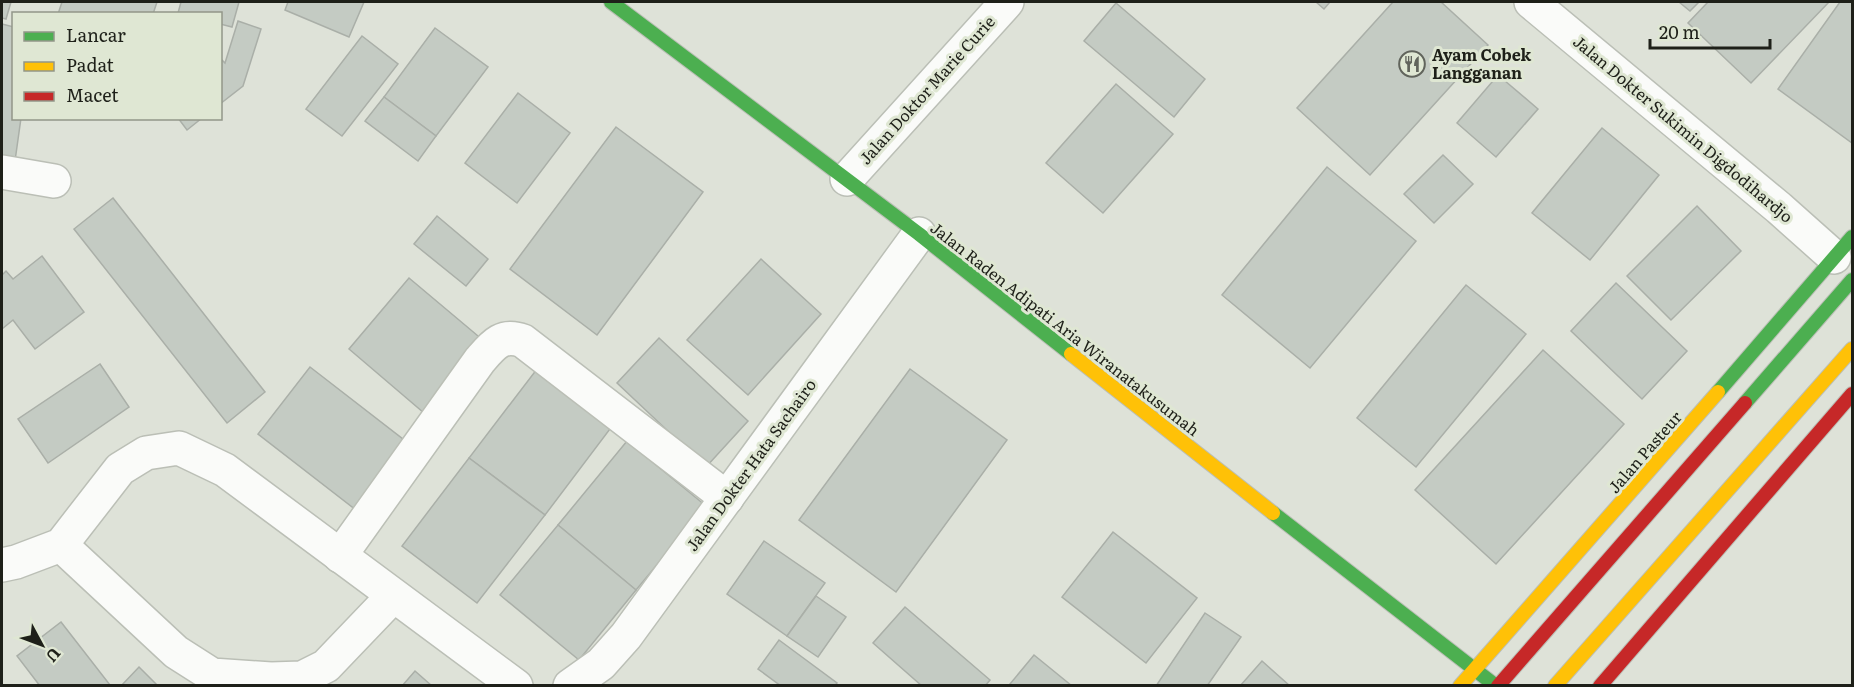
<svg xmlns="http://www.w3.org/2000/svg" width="1854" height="687" font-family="Literata,serif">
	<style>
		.building { fill: #c4cbc3; stroke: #aaafa8; stroke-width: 1.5 }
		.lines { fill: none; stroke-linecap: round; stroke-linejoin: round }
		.street-casing { stroke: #bbbfb6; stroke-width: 36 }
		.fast-casing { stroke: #bbbfb6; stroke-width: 16 }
		.slow-casing { stroke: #bbbfb6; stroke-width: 16 }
		.jam-casing { stroke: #bbbfb6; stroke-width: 16 }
		.street { stroke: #fafbf9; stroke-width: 33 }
		.fast { stroke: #4caf50; stroke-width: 14 }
		.slow { stroke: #ffc107; stroke-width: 14 }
		.jam { stroke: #c62828; stroke-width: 14 }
		.labels { text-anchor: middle; stroke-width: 6; stroke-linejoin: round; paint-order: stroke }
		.poi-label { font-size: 16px; font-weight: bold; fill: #1e2019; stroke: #dfe7d3; text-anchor: start }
		.street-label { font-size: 16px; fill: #1e2019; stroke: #dfe7d3 }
	</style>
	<rect width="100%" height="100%" fill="#dee2d8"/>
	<g class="building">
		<path d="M2,2h9l-5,17 -4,-1z"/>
		<path d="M62,2h95l-4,12h-95z"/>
		<path d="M181,2h58l-7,25 -12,-3v-10l-42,-1z"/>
		<path d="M288,2h76l-15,35 -64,-27z"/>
		<path d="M1316,2h14l-6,7z"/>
		<path d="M1393,2h48l47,43 -118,130 -73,-67z"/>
		<path d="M1679,2h20l-9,9z"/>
		<path d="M1708,2h121l-78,81 -63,-60z"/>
		<path d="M1840,2h12v141l-74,-54z"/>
		<path d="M1116,3l89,76 -31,38 -90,-76z"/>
		<path d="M238,21l23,8 -18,57 -23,18v-46l5,5z"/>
		<path d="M2,24l12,3v91h7l-6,43 -13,-2z"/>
		<path d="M435,28l53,39 -52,69 -52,-39z"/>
		<path d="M362,36l36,28 -56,72 -36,-27z"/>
		<path d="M1498,75l40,34 -42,48 -39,-34z"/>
		<path d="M1116,84l57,50 -70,79 -57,-50z"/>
		<path d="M518,93l52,40 -53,70 -52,-40z"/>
		<path d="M384,97l52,39 -18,25 -53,-40z"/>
		<path d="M178,118h24l-15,12z"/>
		<path d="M616,127l87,65 -106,143 -87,-66z"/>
		<path d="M1602,128l57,47 -69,85 -58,-47z"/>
		<path d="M1443,155l30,29 -39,39 -30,-29z"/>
		<path d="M1327,167l89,74 -106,127 -88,-73z"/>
		<path d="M113,198l152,194 -38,31 -153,-194z"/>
		<path d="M1697,206l44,45 -70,69 -44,-44z"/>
		<path d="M437,216l51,43 -22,27 -52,-42z"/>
		<path d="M42,256l42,56 -49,37 -22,-29 -11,9v-54l4,-4 7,8z"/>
		<path d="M761,259l60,55 -73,81 -61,-55z"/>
		<path d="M409,278l75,63 -60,72 -75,-64z"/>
		<path d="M1616,283l71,68 -45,48 -71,-68z"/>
		<path d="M1466,285l60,49 -110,133 -59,-49z"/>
		<path d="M659,338l89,83 -42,46 -89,-84z"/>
		<path d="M1543,350l81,74 -128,140 -81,-74z"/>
		<path d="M100,364l29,43 -81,56 -30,-44z"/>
		<path d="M310,367l98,76 -52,67 -98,-76z"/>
		<path d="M537,369l76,56 -68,90 -76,-57z"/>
		<path d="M910,369l97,71 -111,152 -97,-72z"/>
		<path d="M627,441l79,65 -70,84 -78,-65z"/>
		<path d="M469,458l76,57 -68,88 -75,-57z"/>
		<path d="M558,525l78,65 -57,70 -79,-65z"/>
		<path d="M1113,532l84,66 -51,65 -84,-66z"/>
		<path d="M764,541l61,42 -38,53 -60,-42z"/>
		<path d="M816,596l30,21 -28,40 -31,-21z"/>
		<path d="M905,607l85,73 -5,6h-63l-49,-43z"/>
		<path d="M1205,613l36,24 -34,49h-51z"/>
		<path d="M61,622l49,63 -70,1 -23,-30z"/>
		<path d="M779,640l58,43 -2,3h-54l-23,-17z"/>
		<path d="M1034,655l38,31h-60l-2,-2z"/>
		<path d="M1262,661l28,25h-50z"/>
		<path d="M139,667l19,19h-37z"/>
		<path d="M415,671l17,15h-30z"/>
	</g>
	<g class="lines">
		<g class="street-casing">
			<g id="street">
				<path d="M1531,2l248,206 55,49"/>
				<path d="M2,172l52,9"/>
				<path d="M847,179l160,-177"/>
				<path d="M61,545l115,107 36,23 59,4 31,-1 24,-12 67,-70"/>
				<path d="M340,556l140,-196c13,-15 22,-27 43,-19l204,157"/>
				<path d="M2,565l14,-3 45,-17 59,-76 26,-16 33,-5 46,22 291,216"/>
				<path d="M570,686l31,-22 25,-28 293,-402"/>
			</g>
		</g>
		<g class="fast-casing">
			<g id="fast">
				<path d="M611,2l308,232 152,120"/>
				<path d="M1718,392l134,-155"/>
				<path d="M1745,403l107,-123"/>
				<path d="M1273,513l223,173"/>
			</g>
		</g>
		<g class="slow-casing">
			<g id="slow">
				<path d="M1071,354l202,159"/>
				<path d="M1460,686l258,-294"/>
				<path d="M1555,686l297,-337"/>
			</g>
		</g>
		<g class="jam-casing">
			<g id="jam">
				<path d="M1498,686l247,-283"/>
				<path d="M1600,686l252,-292"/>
			</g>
		</g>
		<use href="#street" class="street"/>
		<use href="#fast" class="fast"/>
		<use href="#slow" class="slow"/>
		<use href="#jam" class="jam"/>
	</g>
	<defs>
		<g id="restaurant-ring" transform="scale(1.35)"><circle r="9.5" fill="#dfe7d3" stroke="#61645c" stroke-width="1.5"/><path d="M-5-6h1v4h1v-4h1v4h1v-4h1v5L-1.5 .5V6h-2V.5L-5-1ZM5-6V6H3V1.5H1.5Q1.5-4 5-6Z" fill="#61645c"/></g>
	</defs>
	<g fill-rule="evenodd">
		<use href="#restaurant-ring" x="1412" y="64"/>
	</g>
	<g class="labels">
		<g class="poi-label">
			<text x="1432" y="61">Ayam Cobek<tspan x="1432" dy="18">Langganan</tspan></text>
		</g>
		<g class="street-label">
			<text transform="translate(927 90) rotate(-48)" y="6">Jalan Doktor Marie Curie</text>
			<text transform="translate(1683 129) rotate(40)" y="6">Jalan Dokter Sukimin Digdodihardjo</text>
			<text transform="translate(1065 329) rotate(38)" y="6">Jalan Raden Adipati Aria Wiranatakusumah</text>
			<text transform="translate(1645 452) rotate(-49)" y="6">Jalan Pasteur</text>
			<text transform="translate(751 465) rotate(-54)" y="6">Jalan Dokter Hata Sachairo</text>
		</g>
	</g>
	<rect width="1854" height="687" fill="none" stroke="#1e2019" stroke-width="6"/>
	<rect x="12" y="12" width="210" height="108" fill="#dfe7d3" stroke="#929789" stroke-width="1.5"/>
	<rect x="24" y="32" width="30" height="9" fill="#4caf50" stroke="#929789" stroke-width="1.5"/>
	<text x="66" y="42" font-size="18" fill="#1e2019">Lancar</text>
	<rect x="24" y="62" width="30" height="9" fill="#ffc107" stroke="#929789" stroke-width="1.5"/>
	<text x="66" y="72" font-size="18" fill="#1e2019">Padat</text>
	<rect x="24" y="92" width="30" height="9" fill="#c62828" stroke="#929789" stroke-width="1.5"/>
	<text x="66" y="102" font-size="18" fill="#1e2019">Macet</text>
	<g transform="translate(42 645) rotate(131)" stroke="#dfe7d3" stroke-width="4.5" paint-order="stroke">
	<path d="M0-4.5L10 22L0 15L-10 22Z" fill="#1e2019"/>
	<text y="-9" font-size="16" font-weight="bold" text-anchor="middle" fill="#1e2019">U</text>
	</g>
	<path d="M1650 39v9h120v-9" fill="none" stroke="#1e2019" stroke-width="3"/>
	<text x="1659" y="39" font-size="18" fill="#1e2019" stroke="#dfe7d3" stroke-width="4.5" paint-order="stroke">20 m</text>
</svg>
